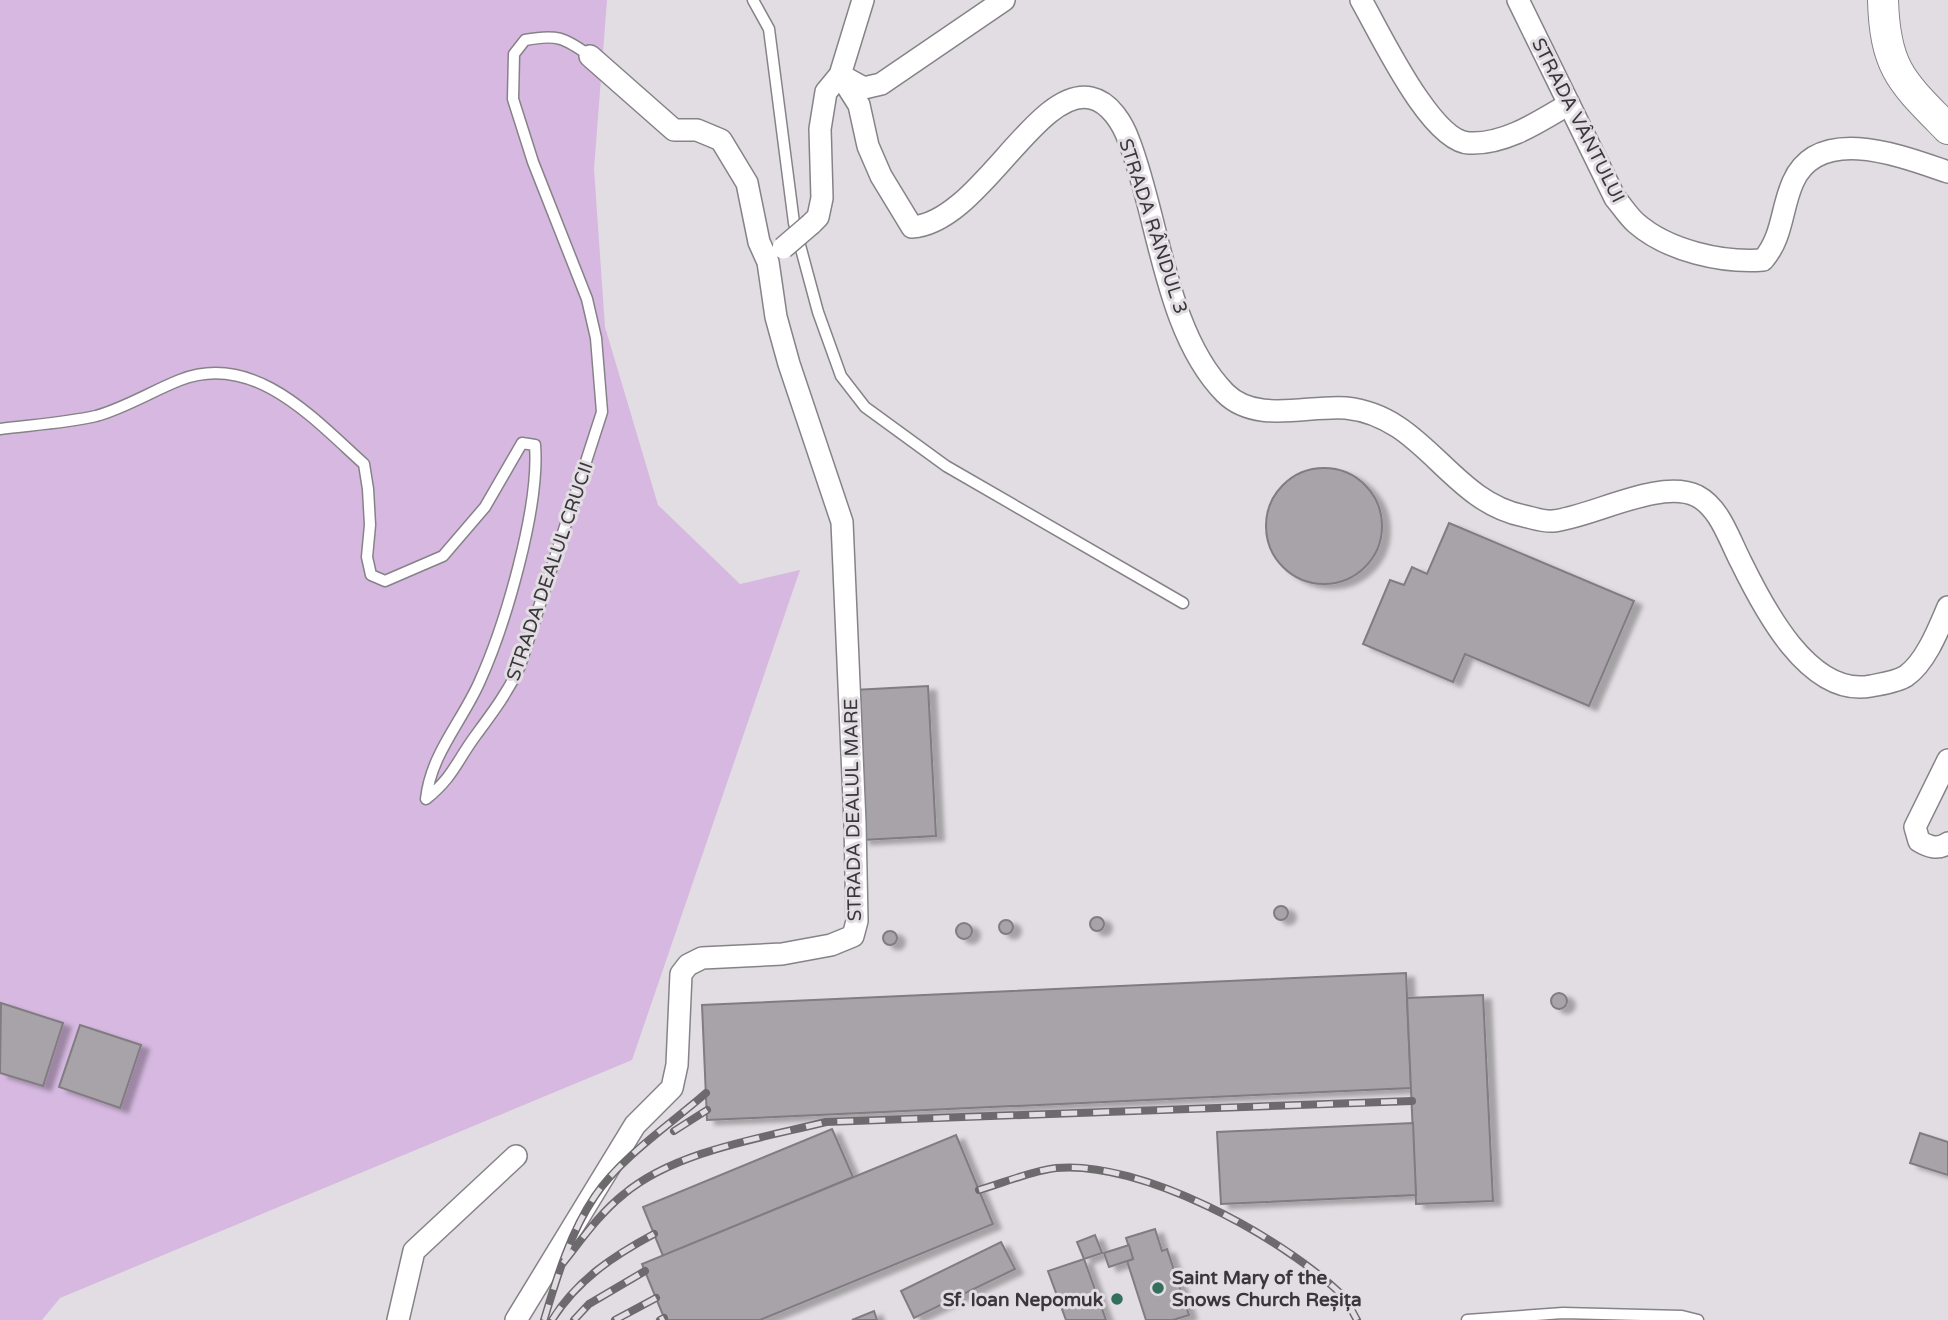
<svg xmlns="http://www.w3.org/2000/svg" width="1948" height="1320" font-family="'Varela Round',sans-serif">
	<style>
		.green { fill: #d6b8e0 }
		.building { fill: #a7a3a8; stroke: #807c81; stroke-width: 2; filter: url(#shadow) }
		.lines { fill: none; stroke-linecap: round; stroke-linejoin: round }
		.lane-casing { stroke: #868388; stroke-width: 13 }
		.street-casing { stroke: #868388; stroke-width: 24 }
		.secondary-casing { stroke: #868388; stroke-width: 32 }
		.lane { stroke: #fff; stroke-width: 10 }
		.street { stroke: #fff; stroke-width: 21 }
		.secondary { stroke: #fff; stroke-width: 30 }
		.rail-casing { stroke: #6d6a6d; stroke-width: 8 }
		.rail { stroke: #e1dde2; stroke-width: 5; stroke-dasharray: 16; stroke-linecap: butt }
		.street-bridge-casing { stroke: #868388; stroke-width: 24; stroke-linecap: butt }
		.street-bridge { stroke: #fff; stroke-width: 21 }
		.poi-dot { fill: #336f5a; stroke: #e1dde2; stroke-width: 2.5 }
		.labels { text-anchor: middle; stroke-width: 6; stroke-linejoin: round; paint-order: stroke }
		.street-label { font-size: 19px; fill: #393739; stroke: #e1dde2 }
		.poi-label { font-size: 19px; font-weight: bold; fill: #393739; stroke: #e1dde2; text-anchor: start }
	</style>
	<defs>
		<filter id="shadow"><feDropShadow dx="8" dy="4.5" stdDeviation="2" flood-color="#0004"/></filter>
	</defs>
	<rect width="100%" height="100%" fill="#e1dde2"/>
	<path class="green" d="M0,0h607l-13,169 11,158 53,178 82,79 60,-14 -168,490 -572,238 -18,22h-42z"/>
	<g class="building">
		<circle cx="1324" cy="526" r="58"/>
		<path d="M1449,523l185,78 -45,105 -124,-52 -12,28 -90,-38 27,-64 14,5 8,-18 15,7z"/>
		<path d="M928,686l8,150 -74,4 -8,-150z"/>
		<circle cx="1281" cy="913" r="7"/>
		<circle cx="1097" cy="924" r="7"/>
		<circle cx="1006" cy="927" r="7"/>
		<circle cx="964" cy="931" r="8"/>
		<circle cx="890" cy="938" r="7"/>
		<path d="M1406,973l5,115 -704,32 -5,-115z"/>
		<circle cx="1559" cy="1001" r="8"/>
		<path d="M1483,995l10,206 -77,3 -9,-206z"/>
		<path d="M1,1003l62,20 -20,63 -43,-13z"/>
		<path d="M80,1025l61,20 -21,63 -61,-21z"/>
		<path d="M1413,1123l3,72 -195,9 -4,-72z"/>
		<path d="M832,1129l21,48 -190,79 -20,-49z"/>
		<path d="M1920,1133l28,9v33l-38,-12z"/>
		<path d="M956,1135l37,89 -233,96h-95l-23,-56z"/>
		<path d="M1155,1229l7,22 5,-2 22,66 -16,5h-27l-19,-59 6,-2 -7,-21z"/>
		<path d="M1095,1235l7,18 -18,6 -7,-17z"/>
		<path d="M1001,1242l14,27 -101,49 -13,-27z"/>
		<path d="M1129,1245l4,14 -24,8 -5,-14z"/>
		<path d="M1084,1259l22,61h-40l-18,-49z"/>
		<path d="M874,1311l3,9h-25z"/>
	</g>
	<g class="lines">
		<g class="lane-casing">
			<g id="lane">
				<path d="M753,0l16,29 25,194 24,89 23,64 24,31 81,59 237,137"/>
				<path d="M0,429c31,-4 65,-6 96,-13 29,-8 56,-25 84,-36 74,-29 134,39 184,84l4,25 2,36 -3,32 4,18 14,6 58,-25 42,-49 37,-64 13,2c5,62 -30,181 -56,238 -18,40 -48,71 -53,116 28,-23 30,-37 50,-64 17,-23 32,-43 44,-69l82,-254 -6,-74 -9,-39 -54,-137 -20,-63 1,-45 11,-14c31,-6 39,-3 65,16"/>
				<path d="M1467,1320l96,-7 119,3 16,4"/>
			</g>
		</g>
		<g class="street-casing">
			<g id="street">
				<path d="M1361,0c19,33 70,142 108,143 36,2 71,-22 100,-39"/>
				<path d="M1518,0l97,198c7,8 13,18 21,25 32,28 86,40 127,37 20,-23 18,-51 30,-78 26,-59 111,-25 155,-10"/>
				<path d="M840,75l19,30 9,41 13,30 31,51c67,-4 124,-141 179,-129 19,4 32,26 38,43 30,77 36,191 96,252 31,31 82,12 121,15 79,8 103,93 178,108 9,2 20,6 29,5 39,-4 107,-43 144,-25 23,12 32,43 44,66 22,45 68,136 130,124 10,-2 26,-4 35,-10 20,-14 33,-48 42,-69"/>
				<path d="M842,76l22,12 17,-4 123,-84"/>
				<path d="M811,224l7,-7 4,-19 -2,-69 6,-37 14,-17 23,-75"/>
				<path d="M1948,760l-33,67 4,14c10,6 19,9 29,2"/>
				<path d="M398,1320l16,-69 102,-95"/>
				<path d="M516,1320l119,-195 37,-37 5,-23 4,-91 7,-9 14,-7 80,-4 49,-9 22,-9 4,-15 -2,-98 -13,-301 -53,-158 -13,-47 -8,-55 -9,-20 -12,-59 -26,-43 -24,-10h-23l-84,-74"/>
			</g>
		</g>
		<g class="secondary-casing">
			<path id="secondary" d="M1883,0c2,69 19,82 65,129"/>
		</g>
		<use href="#lane" class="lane"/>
		<use href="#street" class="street"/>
		<use href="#secondary" class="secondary"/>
		<g class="rail-casing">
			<g id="rail">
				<path d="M674,1131l33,-21"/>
				<path d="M979,1190c24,-7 52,-19 77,-22 85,-8 224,68 284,125 7,7 12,18 17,27"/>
				<path d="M563,1263c19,-24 37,-50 61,-69 51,-43 138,-56 202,-72l586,-21"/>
				<path d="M544,1320c13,-43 26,-87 51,-124 25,-38 77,-73 111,-103"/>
				<path d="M552,1320c25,-40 61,-64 102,-86"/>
				<path d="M574,1320l15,-16 56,-33"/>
				<path d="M615,1320l41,-22"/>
				<path d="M660,1320l4,-2"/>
			</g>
		</g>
		<use href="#rail" class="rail"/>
		<g class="street-bridge-casing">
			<path id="street-bridge" d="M783,248l28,-24"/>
		</g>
		<use href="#street-bridge" class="street-bridge"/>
	</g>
	<g class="poi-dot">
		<circle cx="1158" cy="1288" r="7"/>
		<circle cx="1117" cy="1299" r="7"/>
	</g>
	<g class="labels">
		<g class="street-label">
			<text transform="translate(1579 120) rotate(63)" y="7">STRADA VÂNTULUI</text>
			<text transform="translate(1154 226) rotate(72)" y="7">STRADA RÂNDUL 3</text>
			<text transform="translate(549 571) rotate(-71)" y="7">STRADA DEALUL CRUCII</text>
			<text transform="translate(852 810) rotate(-91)" y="7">STRADA DEALUL MARE</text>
		</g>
		<g class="poi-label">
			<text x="1172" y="1284">Saint Mary of the<tspan x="1172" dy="22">Snows Church Reșița</tspan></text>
			<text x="1103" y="1306" text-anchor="end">Sf. Ioan Nepomuk</text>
		</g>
	</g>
</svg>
